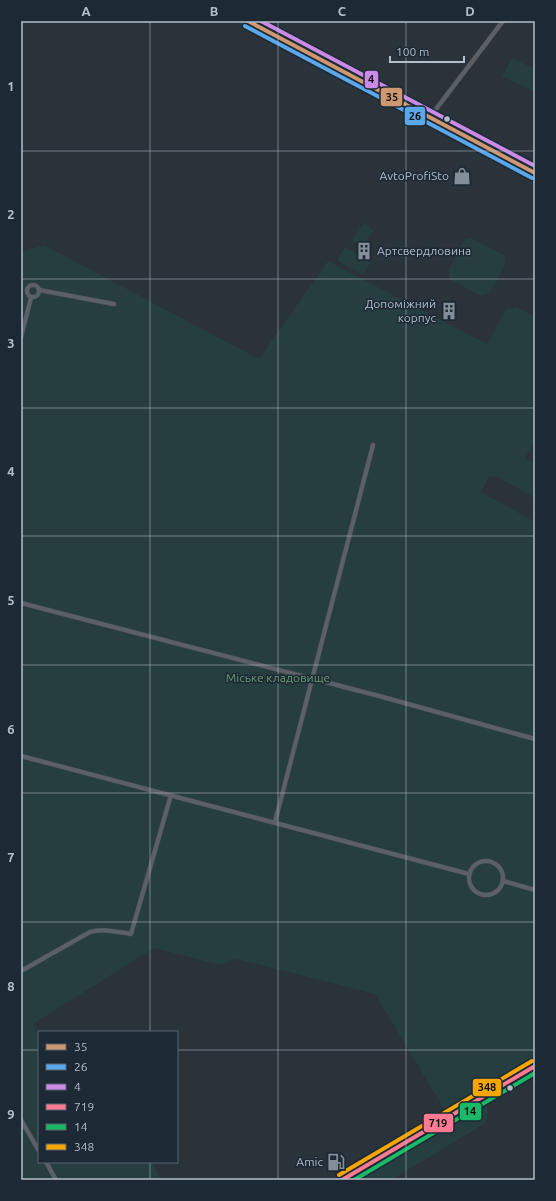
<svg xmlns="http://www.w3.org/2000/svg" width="556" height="1201" font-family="Ubuntu,sans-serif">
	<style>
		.green { fill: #273e40 }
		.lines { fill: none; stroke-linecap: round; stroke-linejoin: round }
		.minor-casing { stroke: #494e54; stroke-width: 5 }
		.secondary-casing { stroke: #494e54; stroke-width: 6 }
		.minor { stroke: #5b6067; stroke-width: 4 }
		.secondary { stroke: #595f66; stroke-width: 5.5 }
		.bus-1-casing { stroke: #1d2935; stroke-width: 7 }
		.bus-2-casing { stroke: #1d2935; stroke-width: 7 }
		.bus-3-casing { stroke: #1d2935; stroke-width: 7 }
		.bus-4-casing { stroke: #1d2935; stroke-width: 7 }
		.bus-5-casing { stroke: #1d2935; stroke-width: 7 }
		.bus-6-casing { stroke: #1d2935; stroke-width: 7 }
		.bus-1 { stroke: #cd976f; stroke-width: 4 }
		.bus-2 { stroke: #5aa8eb; stroke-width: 4 }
		.bus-3 { stroke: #ca8be6; stroke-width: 4 }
		.bus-4 { stroke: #fe7a93; stroke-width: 4 }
		.bus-5 { stroke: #1ab867; stroke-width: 4 }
		.bus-6 { stroke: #f7a600; stroke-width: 4 }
		.grid { fill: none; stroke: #b4bfcb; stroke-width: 1; stroke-opacity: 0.55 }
		.bus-dot { fill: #b4bfcb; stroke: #1d2935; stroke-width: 1.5 }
		.labels { text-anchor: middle; stroke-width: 3; stroke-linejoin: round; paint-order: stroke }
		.poi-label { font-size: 12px; fill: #b4bfcb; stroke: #1d2935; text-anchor: end }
		.park-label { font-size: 12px; fill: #6a9d72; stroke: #1d2935 }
		.line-badge { stroke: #1d2935; stroke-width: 1.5 }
		.pale-badge-label { font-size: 11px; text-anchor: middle; font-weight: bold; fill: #111 }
		.neatline { fill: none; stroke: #b4bfcb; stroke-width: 1.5 }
		.grid-label { font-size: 13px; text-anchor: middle; font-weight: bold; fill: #b4bfcb }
	</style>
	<rect width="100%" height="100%" fill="#2a323a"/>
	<g class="green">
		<path d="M512,58l23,11v23l-33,-16z"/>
		<path d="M364,223l10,7 -12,17 -10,-7z"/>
		<path d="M471,238l33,17 3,6 -17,32 -9,3 -32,-17v-10l16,-30z"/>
		<path d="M44,245l215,114 69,-98 159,83 19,-35 11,-2 18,10v124l-10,17 10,6v34l-39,-22 -7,1 -8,15 54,30v534l-91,53 -69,-115 -138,-35 -17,6 -66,-17 -121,76 6,10v128h113l9,18h-140v-928z"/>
		<path d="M345,247l26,15 -8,13 -26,-15z"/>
		<path d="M482,1103l5,3c2,6 0,13 -3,18l-93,56h-38z"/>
	</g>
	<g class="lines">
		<g class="minor-casing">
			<g id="minor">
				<path d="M430,117l73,-96"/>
				<circle cx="33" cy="291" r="6"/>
				<path d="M39,290l75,14"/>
				<path d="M21,337l10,-39"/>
				<path d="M21,603l358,93 156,43"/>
				<path d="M21,756l448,118"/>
				<path d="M275,822l98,-377"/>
				<circle cx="486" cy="878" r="17"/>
				<path d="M503,881l32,9"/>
				<path d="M21,971l69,-39c14,-4 27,0 41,2l40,-139"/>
				<path d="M21,1120l18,31"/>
				<path d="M46,1162l10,18"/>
			</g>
		</g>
		<g class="secondary-casing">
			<g id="secondary">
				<path d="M248,21l287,152"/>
				<path d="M342,1180l193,-114"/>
			</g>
		</g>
		<use href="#minor" class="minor"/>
		<use href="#secondary" class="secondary"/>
		<g class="bus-1-casing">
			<path id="bus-1" d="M248,21l287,152"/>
		</g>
		<g class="bus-2-casing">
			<path id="bus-2" d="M245,26l287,152"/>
		</g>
		<g class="bus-3-casing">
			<path id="bus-3" d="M261,21l274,145"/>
		</g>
		<g class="bus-4-casing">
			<path id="bus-4" d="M342,1180l193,-114"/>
		</g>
		<g class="bus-5-casing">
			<path id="bus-5" d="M354,1180l181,-107"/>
		</g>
		<g class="bus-6-casing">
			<path id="bus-6" d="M339,1175l193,-114"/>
		</g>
		<use href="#bus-1" class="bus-1"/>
		<use href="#bus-2" class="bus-2"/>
		<use href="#bus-3" class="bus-3"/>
		<use href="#bus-4" class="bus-4"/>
		<use href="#bus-5" class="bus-5"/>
		<use href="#bus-6" class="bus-6"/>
	</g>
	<path class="grid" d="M150,21v1011M278,21v1159M406,21v1159M21,151h514M21,279h514M21,408h514M21,536h514M21,665h514M21,793h514M21,922h514M21,1050h18M177,1050h358M150,1162v18"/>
	<defs>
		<g id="shop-bare" transform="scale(1.38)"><path d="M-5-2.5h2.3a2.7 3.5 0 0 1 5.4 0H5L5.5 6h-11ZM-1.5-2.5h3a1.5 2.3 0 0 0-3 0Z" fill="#848e98" stroke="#1d2935" stroke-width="2.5" paint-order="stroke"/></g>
		<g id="building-bare" transform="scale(1.38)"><path d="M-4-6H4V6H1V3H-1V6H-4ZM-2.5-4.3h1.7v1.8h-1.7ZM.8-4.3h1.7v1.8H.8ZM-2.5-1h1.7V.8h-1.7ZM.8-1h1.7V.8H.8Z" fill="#848e98" stroke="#1d2935" stroke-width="2.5" paint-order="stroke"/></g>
		<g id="fuel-bare" transform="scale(1.38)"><path d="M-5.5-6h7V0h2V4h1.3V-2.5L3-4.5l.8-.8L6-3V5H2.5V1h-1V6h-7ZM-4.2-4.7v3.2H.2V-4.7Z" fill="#848e98" stroke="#1d2935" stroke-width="2.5" paint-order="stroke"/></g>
	</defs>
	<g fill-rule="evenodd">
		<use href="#shop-bare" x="462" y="176"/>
		<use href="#building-bare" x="364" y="251"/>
		<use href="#building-bare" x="449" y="311"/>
		<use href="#fuel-bare" x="336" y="1162"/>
	</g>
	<g class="bus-dot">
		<circle cx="447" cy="119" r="3.5"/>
		<circle cx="510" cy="1088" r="3.5"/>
	</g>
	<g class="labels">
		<g class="poi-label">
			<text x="449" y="180">AvtoProfiSto</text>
			<text x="377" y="255" text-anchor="start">Артсвердловина</text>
			<text x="436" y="308">Допоміжний<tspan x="436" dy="14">корпус</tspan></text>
			<text x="323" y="1166">Amic</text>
		</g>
		<g class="park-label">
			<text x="278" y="682">Міське кладовище</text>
		</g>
	</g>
	<g class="line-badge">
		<rect x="364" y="70" width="15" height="19" rx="4" fill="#ca8be6"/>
		<rect x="380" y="87" width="23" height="20" rx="4" fill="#cd976f"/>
		<rect x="404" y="106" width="22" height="20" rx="4" fill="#5aa8eb"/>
		<rect x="472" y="1078" width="30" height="19" rx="4" fill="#f7a600"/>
		<rect x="459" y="1102" width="23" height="19" rx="4" fill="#1ab867"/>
		<rect x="423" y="1113" width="31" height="20" rx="4" fill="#fe7a93"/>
	</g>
	<g class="pale-badge-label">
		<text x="371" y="83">4</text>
		<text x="392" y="101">35</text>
		<text x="415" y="120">26</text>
		<text x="487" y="1091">348</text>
		<text x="470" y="1115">14</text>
		<text x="438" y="1127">719</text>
	</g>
	<rect width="556" height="1201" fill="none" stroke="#1d2935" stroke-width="44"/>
	<rect x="38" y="1031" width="140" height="132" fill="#1d2935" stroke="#596571"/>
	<rect x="46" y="1044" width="20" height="6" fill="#cd976f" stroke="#596571"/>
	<text x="74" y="1051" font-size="12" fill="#b4bfcb">35</text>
	<rect x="46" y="1064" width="20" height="6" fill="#5aa8eb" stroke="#596571"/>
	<text x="74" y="1071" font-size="12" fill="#b4bfcb">26</text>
	<rect x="46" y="1084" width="20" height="6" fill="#ca8be6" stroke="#596571"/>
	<text x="74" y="1091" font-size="12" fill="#b4bfcb">4</text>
	<rect x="46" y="1104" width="20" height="6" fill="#fe7a93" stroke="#596571"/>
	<text x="74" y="1111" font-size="12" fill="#b4bfcb">719</text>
	<rect x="46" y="1124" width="20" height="6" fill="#1ab867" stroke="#596571"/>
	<text x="74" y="1131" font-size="12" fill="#b4bfcb">14</text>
	<rect x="46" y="1144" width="20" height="6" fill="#f7a600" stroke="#596571"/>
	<text x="74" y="1151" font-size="12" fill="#b4bfcb">348</text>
	<path d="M390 56v6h74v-6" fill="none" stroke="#b4bfcb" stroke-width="2"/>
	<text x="396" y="56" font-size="12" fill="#b4bfcb" stroke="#1d2935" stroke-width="3" paint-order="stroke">100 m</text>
	<rect x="22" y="22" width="512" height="1157" class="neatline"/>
	<g class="grid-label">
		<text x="86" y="16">A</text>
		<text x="214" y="16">B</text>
		<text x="342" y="16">C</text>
		<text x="470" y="16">D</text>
		<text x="11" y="91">1</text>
		<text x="11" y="219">2</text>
		<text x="11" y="348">3</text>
		<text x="11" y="476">4</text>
		<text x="11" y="605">5</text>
		<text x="11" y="734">6</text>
		<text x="11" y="862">7</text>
		<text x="11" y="991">8</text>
		<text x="11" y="1119">9</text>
	</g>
</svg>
